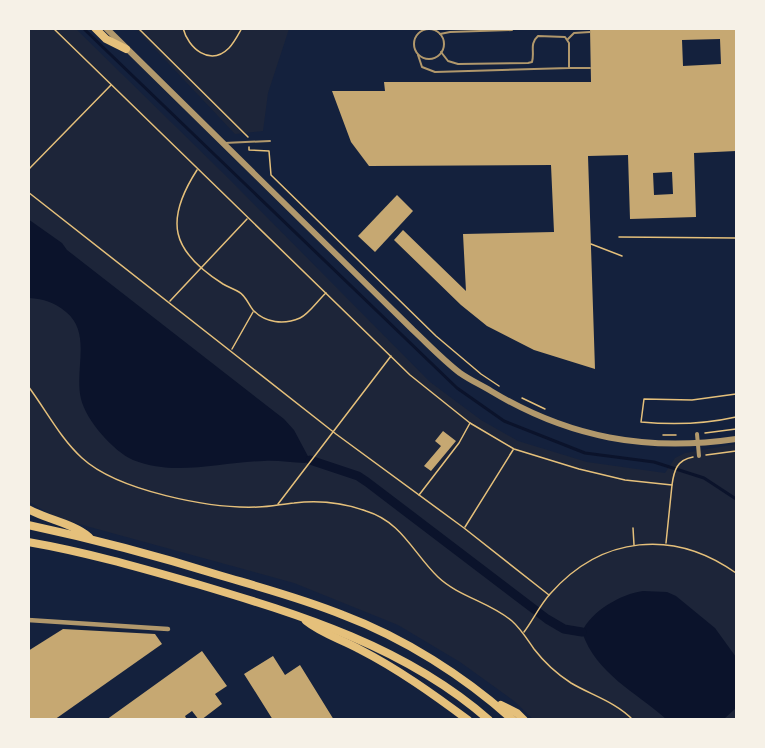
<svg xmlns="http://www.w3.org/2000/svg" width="765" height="748" font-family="Mulish,sans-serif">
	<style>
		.green { fill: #1d2539 }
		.water { fill: #0b132b }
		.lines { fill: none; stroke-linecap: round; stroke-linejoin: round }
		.stream { stroke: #0b132b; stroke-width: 3 }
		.canal { stroke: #0b132b; stroke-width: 9 }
		.building { fill: #c6a872; fill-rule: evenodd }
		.path { stroke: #e5c07b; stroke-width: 1.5 }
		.service { stroke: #b1986c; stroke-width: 2 }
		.pedestrian { stroke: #b1986c; stroke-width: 4 }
		.minor { stroke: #b1986c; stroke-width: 4.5 }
		.tertiary { stroke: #b1986c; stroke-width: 6 }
		.trunk { stroke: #e5c07b; stroke-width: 8 }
	</style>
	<rect width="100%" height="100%" fill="#14213d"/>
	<g class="green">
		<path d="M28,29h48l149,146 205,207 51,38 37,21 69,21 78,11 10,-15 10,-5 51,-9v275h-203l-19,-18 -54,-39 -62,-37 -104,-42 -237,-65 -28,-16z"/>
		<path d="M136,29h153l-21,64 -5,38 -28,3z"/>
	</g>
	<g class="water">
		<path d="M28,219l34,24 5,7 217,169 10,11 16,30 -5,3c-14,0 -27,-3 -41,-2 -44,1 -89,16 -131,-1 -20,-9 -47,-40 -52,-61 -7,-29 11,-66 -15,-87 -12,-10 -22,-13 -37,-14z"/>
		<path d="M643,591l24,1 9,4 39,32 21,29v51l-12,11h-58c-30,-27 -70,-45 -84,-87 9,-21 39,-38 61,-41z"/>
	</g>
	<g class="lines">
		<path class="stream" d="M83,28l374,360 47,33 81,32 69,9 50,16 32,21"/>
		<path class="canal" d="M310,460l48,16 9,6 180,137 17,10 18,3"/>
	</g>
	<g class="building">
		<path d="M590,28h146v123l-42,2 2,64 -66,2 -2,-64 -40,1 7,213 -61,-19 -47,-24 -26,-21 -67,-65 9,-10 63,61 -3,-57 91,-2 -3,-67 -182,1 -18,-24 -19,-51h53l-1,-9h207zM720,39l1,25 -38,2 -1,-26zM672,172l1,22 -19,1 -1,-22z"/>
		<path d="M397,195l16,16 -38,41 -17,-16z"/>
		<path d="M443,431l13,10 -25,30 -7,-5 17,-20 -6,-5z"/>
		<path d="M63,629l92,5 7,10 -108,76h-26v-69z"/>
		<path d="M202,651l25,35 -12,8 7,10 -21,16h-2l-7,-9 -7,5 2,4h-81z"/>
		<path d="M273,656l12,19 15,-10 34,55h-61l-29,-46z"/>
	</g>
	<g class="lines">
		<g class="path">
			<path d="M53,28l357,347 60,48 44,26 65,20 46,11 47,5c2,-15 5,-25 21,-28"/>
			<path d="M138,28l110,109"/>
			<path d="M183,28c5,20 27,39 46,20 5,-5 9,-13 13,-20"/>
			<path d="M249,147v3l20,1 2,24 165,161 45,38 18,12"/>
			<path d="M28,170l83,-85"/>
			<path d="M197,170c-33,51 -26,81 26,114 5,3 11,5 16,8 7,4 9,12 14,18 12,13 31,15 47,8 9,-4 18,-18 26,-25"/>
			<path d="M28,192l308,242 128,94 85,67"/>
			<path d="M619,237l117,1"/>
			<path d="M591,244l31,12"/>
			<path d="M170,301l77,-82"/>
			<path d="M232,349l21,-37"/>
			<path d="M28,386c18,24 32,52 54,72 36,33 129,51 176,49 12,0 24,-3 36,-4 24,-3 50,0 72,8 36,11 47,42 72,66 21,20 52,25 74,44 9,8 15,18 22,28 10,13 23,25 37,34 20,12 45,19 62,37"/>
			<path d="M736,394l-44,6 -48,-1 -3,23c32,3 64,2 95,-5"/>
			<path d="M522,398l23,11"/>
			<path d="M705,433l31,-4"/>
			<path d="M663,435h13"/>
			<path d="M706,455l30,-4"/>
			<path d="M419,495l40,-52 11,-20"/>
			<path d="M278,504l113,-148"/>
			<path d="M465,527l48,-77"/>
			<path d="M633,528l1,17"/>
			<path d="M666,543l6,-58"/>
			<path d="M524,632c9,-12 16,-27 26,-38 52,-59 124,-65 186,-21"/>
		</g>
		<g class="service">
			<circle cx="429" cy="44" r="15"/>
			<path d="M440,34l10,-2 62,-2"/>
			<path d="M568,39l6,-6 16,-1"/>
			<path d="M418,55l4,12 13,5 134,-4v-25l-4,-6 -27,-1c-9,8 -3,16 -6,26l-4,1 -70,1 -10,-3 -7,-9"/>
			<path d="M569,68h21"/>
			<path d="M224,143l46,-2"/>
		</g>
		<path class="pedestrian" d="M697,434l2,22"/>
		<path class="minor" d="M28,620l140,9"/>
		<path class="tertiary" d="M106,28l307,302c15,14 30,30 47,43 10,7 21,12 31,18 78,47 156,61 245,48"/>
		<g class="trunk">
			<path d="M95,28l11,11 20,10"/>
			<path d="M28,509c20,11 44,14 61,28"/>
			<path d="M28,525c66,14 130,31 194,51 41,12 82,23 121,39 61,23 121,61 170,105"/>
			<path d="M28,542c58,10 113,26 169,42 104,31 209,63 292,136"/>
			<path d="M306,621c16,13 35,18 53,28 39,20 74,45 109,71"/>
			<path d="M501,705l16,8 7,7"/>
		</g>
	</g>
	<rect width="765" height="748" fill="none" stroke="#f6f1e7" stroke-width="60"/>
</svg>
